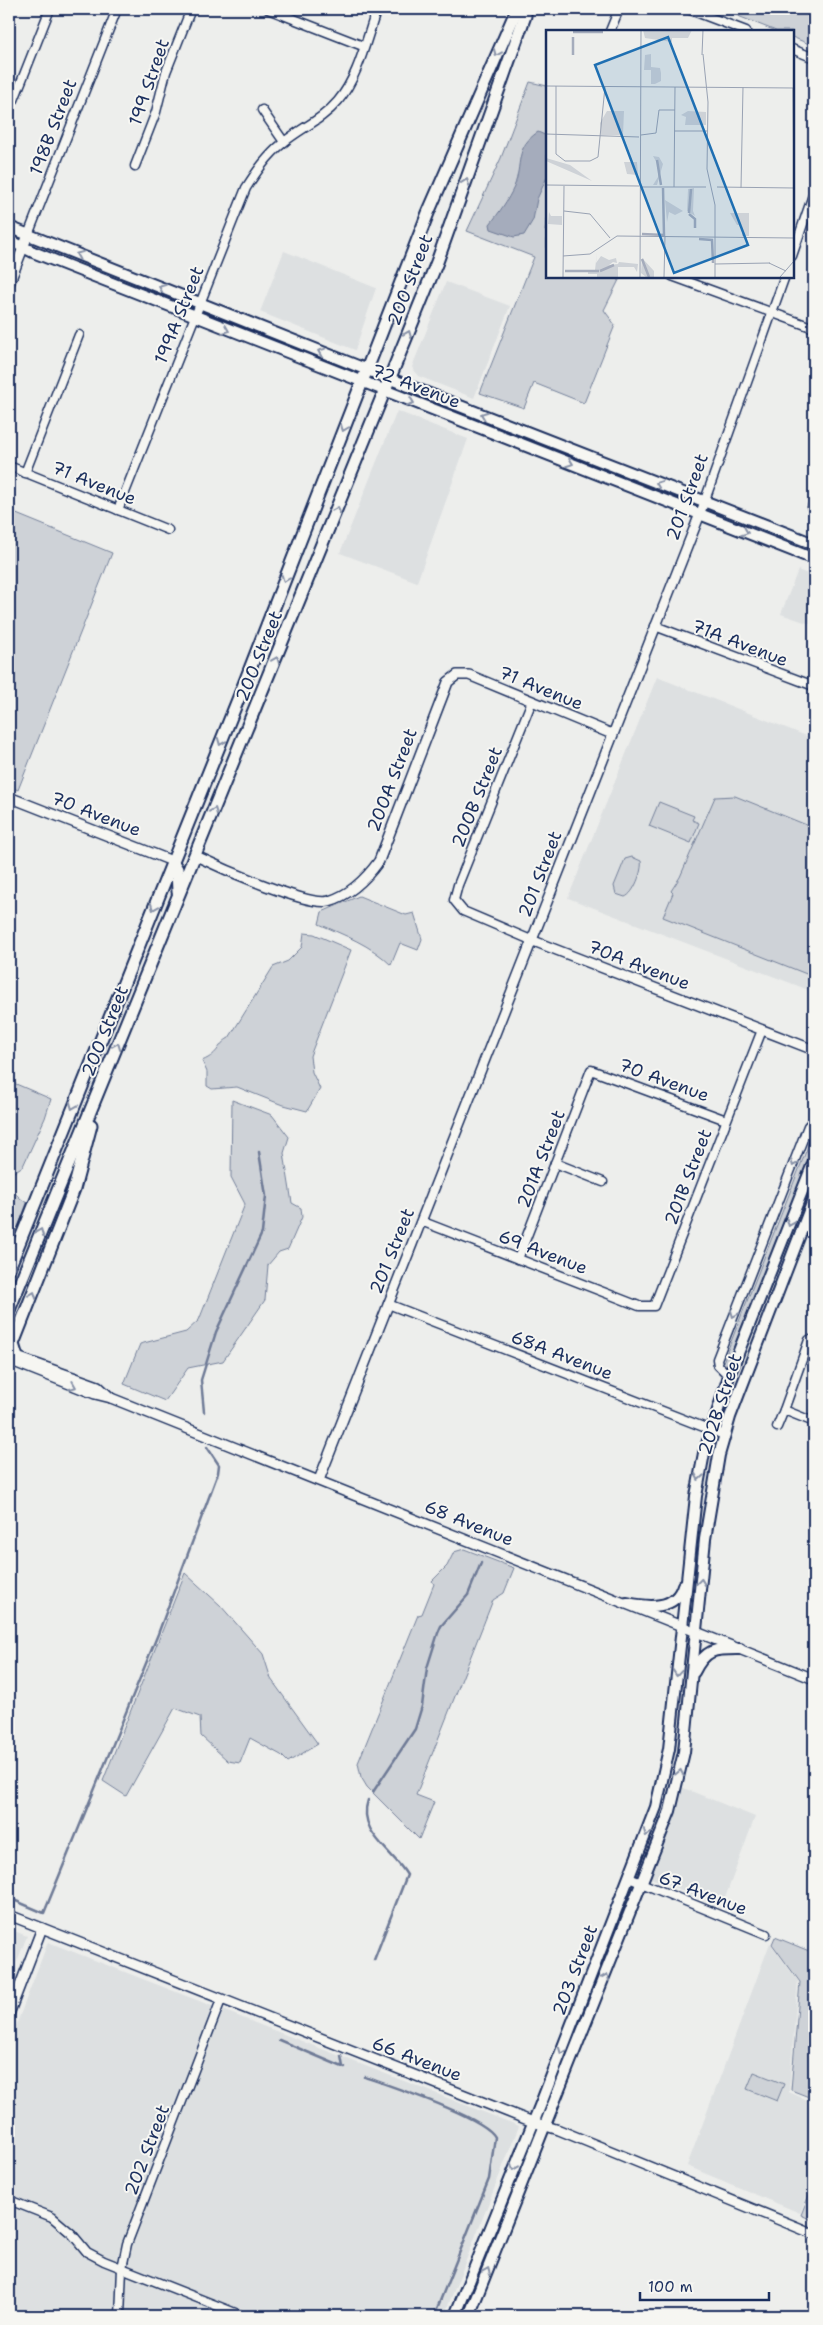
<svg xmlns="http://www.w3.org/2000/svg" width="823" height="2325" font-family="'Shantell Sans',sans-serif">
	<style>
		.built { fill: #dde0e1 }
		.green { fill: #ced2d7; stroke: #74809a }
		.water { fill: #a5acbc; stroke: #6e7a96 }
		.lines { fill: none; stroke-linecap: round; stroke-linejoin: round }
		.stream { stroke: #6e7a96; stroke-width: 2.5 }
		.minor-casing { stroke: #1b2f5e; stroke-width: 11 }
		.tertiary-casing { stroke: #1b2f5e; stroke-width: 12 }
		.secondary-casing { stroke: #1b2f5e; stroke-width: 14 }
		.primary-casing { stroke: #1b2f5e; stroke-width: 15 }
		.minor { stroke: #f6f6f2; stroke-width: 8 }
		.tertiary { stroke: #f6f6f2; stroke-width: 9 }
		.secondary { stroke: #f6f6f2; stroke-width: 10 }
		.primary { stroke: #f6f6f2; stroke-width: 11 }
		.oneway { stroke: #8892a8 }
		.labels { text-anchor: middle; stroke-width: 4; stroke-linejoin: round; paint-order: stroke }
		.street-label { font-size: 18px; fill: #1b2f5e; stroke: #f6f6f2 }
		.inset-river { fill: none; stroke: #a5acbc; stroke-width: 2.5 }
		.inset-road { fill: none; stroke: #99a2b3; stroke-width: 1 }
		.view { fill: #1f6fb2; fill-opacity: 0.15; stroke: #1f6fb2; stroke-width: 2.5 }
		.inset-edge { fill: none; stroke: #1b2f5e; stroke-width: 2.5 }
	</style>
	<rect width="100%" height="100%" fill="#edeeec"/>
	<filter id="ink" filterUnits="userSpaceOnUse"><feTurbulence type="fractalNoise" baseFrequency=".02" numOctaves="2"/><feDisplacementMap in="SourceGraphic" scale="10" xChannelSelector="R" yChannelSelector="G"/><feConvolveMatrix kernelMatrix="1 2 1 2 8 2 1 2 1" color-interpolation-filters="sRGB"/></filter>
	<g filter="url(#ink)">
		<g class="built">
			<path d="M284,251l92,37 -21,62 -95,-38z"/>
			<path d="M446,282l64,24 -36,92 -56,-22 -6,-9z"/>
			<path d="M397,411l71,28 -51,143 -77,-29z"/>
			<path d="M798,570l16,7v36l-4,11 -29,-10z"/>
			<path d="M657,677l157,62v253l-246,-94z"/>
			<path d="M681,1787l74,30 -33,89 -71,-28 21,-55z"/>
			<path d="M9,1929l18,7 -18,46z"/>
			<path d="M48,1942l471,184 -75,190h-435v-272z"/>
			<path d="M770,1943l28,38 -9,111 25,11v74l-14,36 -113,-47z"/>
		</g>
		<g class="green">
			<path d="M741,9h73v37l-22,-9v-6h-16l-38,-15z"/>
			<path d="M530,82l17,4v127l-2,18 2,1v44h74l-17,34 11,15 -31,78 -50,-20 -10,25 -44,-15 54,-136 -67,-26 34,-73z"/>
			<path d="M9,511l103,42 -94,237 -9,-4z"/>
			<path d="M735,796l79,32v149l-151,-60 10,-24 -2,-2 9,-14 35,-80z"/>
			<path d="M659,802l35,14 -2,4 7,3 -8,20 -42,-17z"/>
			<path d="M632,857l9,4c2,9 -7,33 -16,36l-9,-3 -2,-8 11,-27z"/>
			<path d="M359,896l47,19 8,-2 8,26 -4,11 -18,-7 -9,22c-20,-20 -47,-30 -72,-41l3,-12z"/>
			<path d="M304,933l10,1 37,16 -41,106 2,16 8,17 -13,22 -27,-7 -43,-17 -25,2 -5,-3v-14l-5,-11c19,-8 15,-17 27,-23l44,-71 15,-6 14,-14z"/>
			<path d="M9,1081l42,18 -6,19 -22,48 -12,8c-3,14 5,22 16,29l-10,28 -8,-4z"/>
			<path d="M232,1100l40,15 17,22 -5,16 8,50 9,5 1,9 -14,32 -9,3 -11,13 -3,35 -42,61 -35,7 -23,33 -41,-17 16,-40 46,-12 13,-12 46,-116 -14,-27z"/>
			<path d="M814,1131v14l-88,222 -3,-5z"/>
			<path d="M464,1549l50,19 -10,25 -11,7 -77,195 18,7 -15,37 -52,-52 -6,-10 -3,-14 60,-148 4,-1 12,-30 -2,-3 15,-15 7,-14z"/>
			<path d="M185,1573l35,32 43,49 8,25 47,65 -30,18 -7,-7 -31,-17 -10,25 -12,-2 -27,-25 -1,-19 -25,-9 -49,88 -23,-15z"/>
			<path d="M775,1937l39,16v146l-23,-9 9,-108 -28,-38z"/>
			<path d="M754,2072l30,12 -7,17 -30,-12z"/>
			<path d="M814,2182v39l-13,-6z"/>
		</g>
		<path class="water" d="M538,132l9,4v41l-10,22 -4,21 -9,15 -10,2 -23,-8 -1,-5c9,-11 18,-24 24,-37 9,-23 0,-39 24,-55z"/>
		<g class="lines">
			<g class="stream">
				<path d="M204,1412l-3,-32 15,-48 46,-99 4,-37 -7,-44"/>
				<path d="M373,1792l42,-63 7,-23 5,-38 11,-35 3,-7 27,-31 13,-32"/>
				<path d="M368,1800c-11,32 24,50 39,75l-33,85"/>
				<path d="M9,1898l35,15 114,-279 60,-161 1,-8 -12,-18"/>
				<path d="M279,2040l66,28"/>
				<path d="M341,2056l2,11"/>
				<path d="M365,2077c25,9 120,40 130,60l-6,42 -55,137"/>
			</g>
			<g class="minor-casing">
				<g id="minor">
					<path d="M268,9l95,37"/>
					<path d="M688,9l58,22"/>
					<path d="M610,31l9,-22"/>
					<path d="M792,49l22,9"/>
					<path d="M14,100l36,-91"/>
					<path d="M262,110l22,32"/>
					<path d="M135,166l21,-54 10,-40 25,-63"/>
					<path d="M28,235l89,-226"/>
					<path d="M792,256l22,-64"/>
					<path d="M672,276l142,52"/>
					<path d="M9,466l159,64"/>
					<path d="M25,473l54,-138"/>
					<path d="M812,508l2,-6"/>
					<path d="M118,510l128,-322c11,-17 21,-32 37,-45 18,-15 39,-23 55,-42 21,-25 28,-62 39,-92"/>
					<path d="M700,514l85,-238"/>
					<path d="M655,626l159,60"/>
					<path d="M531,940l-68,-29 -9,-11 4,-15 74,-184"/>
					<path d="M555,1163l48,19"/>
					<path d="M421,1221l218,85h15l108,-276"/>
					<path d="M518,1259l73,-189 135,50"/>
					<path d="M388,1304l336,131"/>
					<path d="M814,1342l-5,-2 -25,70 30,12"/>
					<path d="M729,1376l-11,-11 -1,-6 91,-233 6,-6"/>
					<path d="M777,1427l7,-17"/>
					<path d="M629,1878l137,56"/>
					<path d="M9,2200l43,17 20,17 15,18 17,9 139,55"/>
					<path d="M120,2316l2,-48 5,-24 94,-244"/>
				</g>
			</g>
			<g class="tertiary-casing">
				<g id="tertiary">
					<path d="M9,284l19,-49"/>
					<path d="M9,797l163,64"/>
					<path d="M196,856c23,11 112,51 133,45 21,-6 37,-22 50,-40l69,-179 9,-7h12l143,59"/>
					<path d="M531,940l283,110"/>
					<path d="M17,1357l81,29 13,12"/>
					<path d="M9,1360l86,34 16,4 703,281"/>
					<path d="M319,1480c127,-322 254,-644 381,-966"/>
					<path d="M9,1915l524,207 26,8 255,104"/>
					<path d="M9,2014l33,-86"/>
				</g>
			</g>
			<g class="secondary-casing">
				<g id="secondary">
					<path d="M9,227l346,138 459,179"/>
					<path d="M9,240l24,12 781,307"/>
					<path d="M627,1603c20,4 49,8 56,-18"/>
					<path d="M694,1672c12,-24 21,-23 46,-23"/>
					<path d="M455,2316l85,-210 116,-299 13,-58 27,-253 8,-43 25,-77 85,-215"/>
					<path d="M469,2316l201,-505 14,-59 21,-213 14,-84 11,-38 84,-219"/>
				</g>
			</g>
			<g class="primary-casing">
				<g id="primary">
					<path d="M172,861l5,8 1,23"/>
					<path d="M9,1268l230,-571 189,-484 89,-204"/>
					<path d="M9,1310l400,-979 28,-69 88,-246v-7"/>
					<path d="M17,1357l-4,-13 61,-155 17,-64"/>
				</g>
			</g>
			<use href="#minor" class="minor"/>
			<use href="#tertiary" class="tertiary"/>
			<use href="#secondary" class="secondary"/>
			<use href="#primary" class="primary"/>
		</g>
		<defs><path id="oneway-chevron" d="M-2-3.5L2.5 0L-2 3.5" fill="none" stroke-width="1.6" stroke-linecap="round" stroke-linejoin="round" transform="scale(1.25)"/></defs>
		<g class="oneway">
			<use href="#oneway-chevron" transform="translate(497 53) rotate(113)"/>
			<use href="#oneway-chevron" transform="translate(466 182) rotate(-70)"/>
			<use href="#oneway-chevron" transform="translate(79 255) rotate(-158)"/>
			<use href="#oneway-chevron" transform="translate(162 288) rotate(-158)"/>
			<use href="#oneway-chevron" transform="translate(226 330) rotate(22)"/>
			<use href="#oneway-chevron" transform="translate(408 334) rotate(-68)"/>
			<use href="#oneway-chevron" transform="translate(321 352) rotate(-158)"/>
			<use href="#oneway-chevron" transform="translate(411 402) rotate(21)"/>
			<use href="#oneway-chevron" transform="translate(484 415) rotate(-159)"/>
			<use href="#oneway-chevron" transform="translate(344 428) rotate(111)"/>
			<use href="#oneway-chevron" transform="translate(570 463) rotate(21)"/>
			<use href="#oneway-chevron" transform="translate(659 484) rotate(-159)"/>
			<use href="#oneway-chevron" transform="translate(337 510) rotate(-68)"/>
			<use href="#oneway-chevron" transform="translate(745 532) rotate(21)"/>
			<use href="#oneway-chevron" transform="translate(285 579) rotate(111)"/>
			<use href="#oneway-chevron" transform="translate(276 660) rotate(-68)"/>
			<use href="#oneway-chevron" transform="translate(221 742) rotate(112)"/>
			<use href="#oneway-chevron" transform="translate(214 811) rotate(-68)"/>
			<use href="#oneway-chevron" transform="translate(154 907) rotate(112)"/>
			<use href="#oneway-chevron" transform="translate(117 1046) rotate(-68)"/>
			<use href="#oneway-chevron" transform="translate(73 1106) rotate(112)"/>
			<use href="#oneway-chevron" transform="translate(794 1163) rotate(112)"/>
			<use href="#oneway-chevron" transform="translate(790 1223) rotate(112)"/>
			<use href="#oneway-chevron" transform="translate(40 1232) rotate(-68)"/>
			<use href="#oneway-chevron" transform="translate(33 1295) rotate(-69)"/>
			<use href="#oneway-chevron" transform="translate(734 1314) rotate(112)"/>
			<use href="#oneway-chevron" transform="translate(73 1386) rotate(22)"/>
			<use href="#oneway-chevron" transform="translate(699 1477) rotate(100)"/>
			<use href="#oneway-chevron" transform="translate(701 1582) rotate(-84)"/>
			<use href="#oneway-chevron" transform="translate(677 1673) rotate(95)"/>
			<use href="#oneway-chevron" transform="translate(680 1773) rotate(-79)"/>
			<use href="#oneway-chevron" transform="translate(647 1833) rotate(111)"/>
			<use href="#oneway-chevron" transform="translate(606 1977) rotate(-68)"/>
			<use href="#oneway-chevron" transform="translate(562 2051) rotate(111)"/>
			<use href="#oneway-chevron" transform="translate(514 2167) rotate(112)"/>
			<use href="#oneway-chevron" transform="translate(487 2271) rotate(-68)"/>
		</g>
	</g>
	<g class="labels">
		<g class="street-label">
			<text transform="translate(149 82) rotate(-71)" y="6">199 Street</text>
			<text transform="translate(53 127) rotate(-69)" y="6">198B Street</text>
			<text transform="translate(410 280) rotate(-69)" y="6">200 Street</text>
			<text transform="translate(179 315) rotate(-68)" y="6">199A Street</text>
			<text transform="translate(416 386) rotate(21)" y="6">72 Avenue</text>
			<text transform="translate(94 483) rotate(22)" y="6">71 Avenue</text>
			<text transform="translate(687 497) rotate(-70)" y="6">201 Street</text>
			<text transform="translate(740 643) rotate(21)" y="6">71A Avenue</text>
			<text transform="translate(259 656) rotate(-68)" y="6">200 Street</text>
			<text transform="translate(541 688) rotate(22)" y="6">71 Avenue</text>
			<text transform="translate(392 780) rotate(-69)" y="6">200A Street</text>
			<text transform="translate(477 797) rotate(-68)" y="6">200B Street</text>
			<text transform="translate(96 814) rotate(21)" y="6">70 Avenue</text>
			<text transform="translate(540 874) rotate(-69)" y="6">201 Street</text>
			<text transform="translate(639 965) rotate(21)" y="6">70A Avenue</text>
			<text transform="translate(105 1031) rotate(-68)" y="6">200 Street</text>
			<text transform="translate(664 1080) rotate(20)" y="6">70 Avenue</text>
			<text transform="translate(541 1159) rotate(-69)" y="6">201A Street</text>
			<text transform="translate(688 1177) rotate(-69)" y="6">201B Street</text>
			<text transform="translate(392 1251) rotate(-68)" y="6">201 Street</text>
			<text transform="translate(543 1252) rotate(21)" y="6">69 Avenue</text>
			<text transform="translate(562 1355) rotate(21)" y="6">68A Avenue</text>
			<text transform="translate(720 1404) rotate(-72)" y="6">202B Street</text>
			<text transform="translate(469 1523) rotate(22)" y="6">68 Avenue</text>
			<text transform="translate(703 1893) rotate(21)" y="6">67 Avenue</text>
			<text transform="translate(575 1970) rotate(-69)" y="6">203 Street</text>
			<text transform="translate(417 2059) rotate(21)" y="6">66 Avenue</text>
			<text transform="translate(147 2150) rotate(-69)" y="6">202 Street</text>
		</g>
	</g>
	<g transform="translate(546 30)">
		<rect width="248" height="248" fill="#edeeec"/>
		<path d="M97,0h49l-4,8h-16v4l-27,-4zM105,24v13l9,1 1,5v8l-6,3h-4v-14h-7l1,-15zM61,81h17l-1,24h-22l-1,-12zM142,81l18,1v13h-21l1,-8 -5,-2zM107,126l6,1 4,7 -6,21h-4l5,-8v-12zM0,128l24,7 22,16 -46,-20zM78,132h13l1,13 -11,-1zM148,158l-1,23 2,5 -8,-5 1,-22zM119,170l18,11 -8,4 -6,-3 -2,10zM3,182l2,4h11v-4v13l-14,-1zM184,183h19v23h-7v-11h-5zM51,222l-1,11 5,-7 8,4 7,-2 1,5 -4,-1 -4,3 9,-1 1,-2 19,2 -1,8 -3,-5h-16v10h-21v-3h-9v-3l-24,1 31,-2zM96,228l12,13v6h-8l-5,-4z" fill="#ced2d7"/>
		<path class="inset-river" d="M27,2h30M27,25v-18M111,130l4,25M143,183l2,-24M143,184l6,5v9M96,204l22,1 -1,-47M153,209l13,1 1,23M96,229l7,18M19,241h34M54,241l14,-6"/>
		<path class="inset-road" d="M157,24l5,48 -1,67 8,36v72M156,25l1,-25M0,56l248,2M10,56v68l9,7h25l8,-4 7,-70M247,58l1,110M128,101h34M0,104l93,3M95,105l15,-2 3,-23h16M0,155l93,1M94,157h66M128,157l1,-100M171,157l77,1M195,158l2,-101M18,181l26,3 20,24M17,226l27,-2 27,-18 177,2M223,233l17,8M169,234l55,-1M17,247l1,-91M94,247l1,-247M118,247l1,-41M234,247l14,-16"/>
		<path class="view" d="M122,7l80,208 -74,28 -79,-208z"/>
		<rect width="248" height="248" class="inset-edge"/>
	</g>
	<rect width="823" height="2325" fill="none" stroke="#f6f6f2" stroke-width="30"/>
	<rect x="15" y="15" width="793" height="2295" fill="none" stroke="#1b2f5e" stroke-width="2" filter="url(#ink)"/>
	<path d="M640 2292v8h129v-8" fill="none" stroke="#1b2f5e" stroke-width="2.5"/>
	<text x="648" y="2292" font-size="15" fill="#1b2f5e" stroke="#f6f6f2" stroke-width="4" paint-order="stroke">100 m</text>
</svg>
